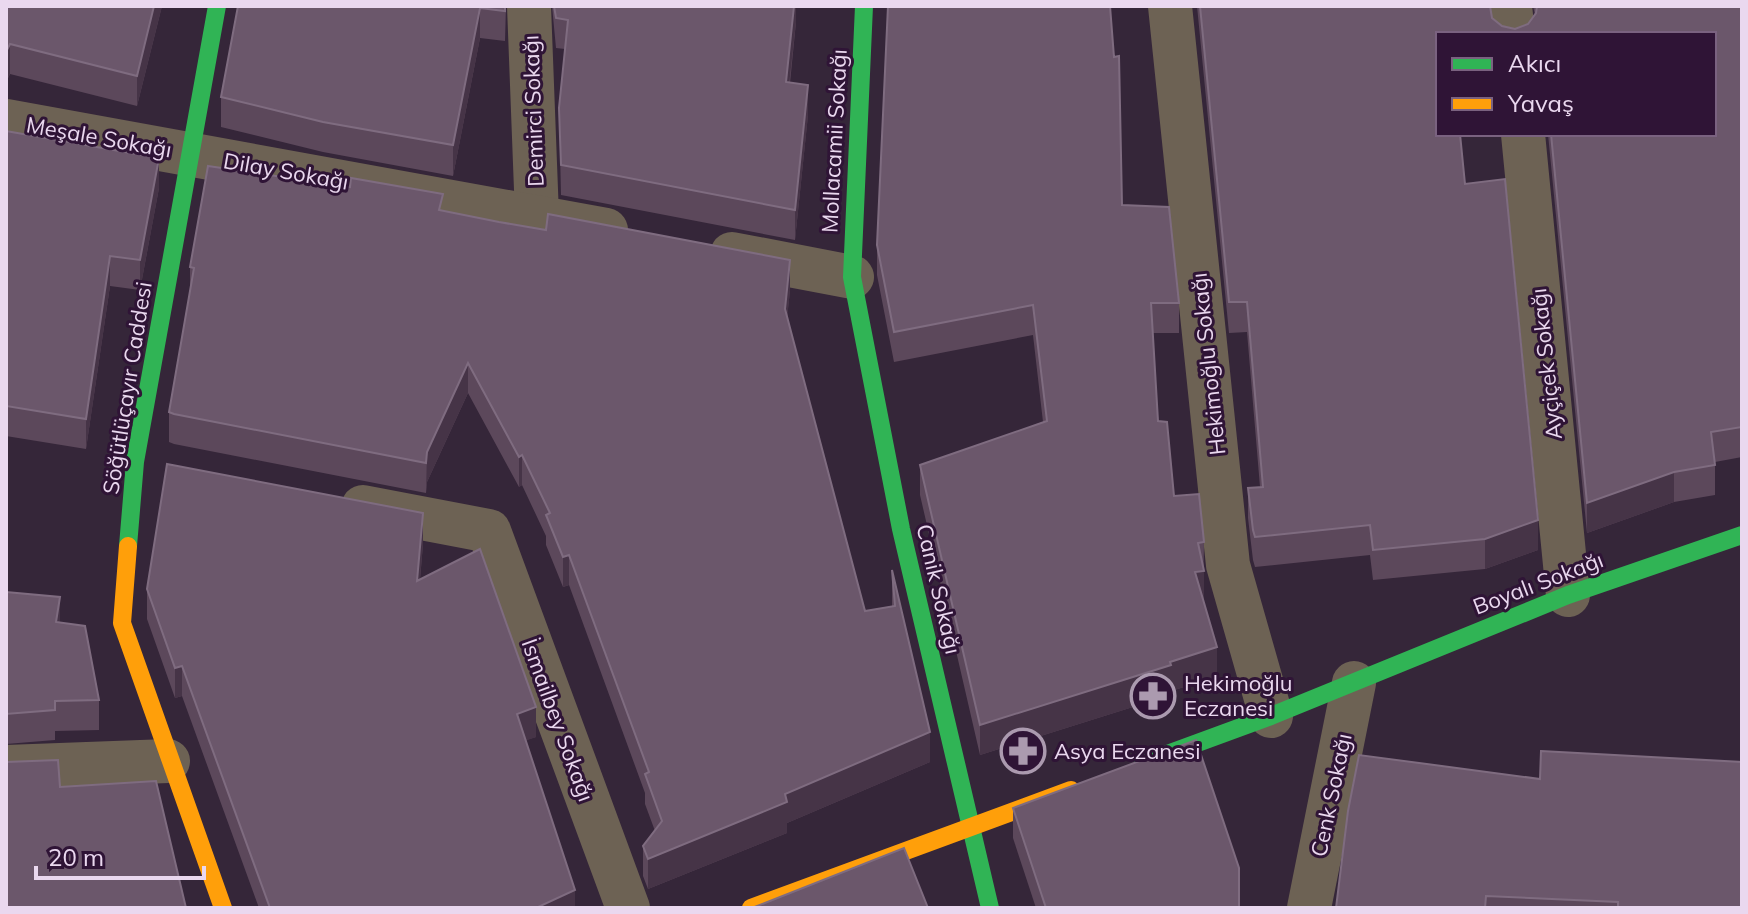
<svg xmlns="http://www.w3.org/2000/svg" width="1748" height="914" font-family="Mulish,sans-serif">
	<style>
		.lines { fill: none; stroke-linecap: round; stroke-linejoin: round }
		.street { stroke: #6d6254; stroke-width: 44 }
		.fast { stroke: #30b455; stroke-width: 18 }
		.slow { stroke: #ff9f0a; stroke-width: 18 }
		.wall { fill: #5c485b }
		.shaded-wall { fill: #463447 }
		.building { fill: #6b576b; stroke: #7f6c80; stroke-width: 2 }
		.labels { text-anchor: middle; stroke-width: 6; stroke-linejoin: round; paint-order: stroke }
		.street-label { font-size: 22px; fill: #ead8ef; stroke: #2f1436 }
		.poi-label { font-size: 22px; fill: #ead8ef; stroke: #2f1436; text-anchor: start }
	</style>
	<rect width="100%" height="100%" fill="#352639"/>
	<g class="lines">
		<g class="street">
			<path d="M529,6l8,210"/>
			<path d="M1170,6l58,559 43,151"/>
			<path d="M1510,6l3,28"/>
			<path d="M6,121l600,109"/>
			<path d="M1523,134l45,461"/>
			<path d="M732,254l120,23"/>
			<path d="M363,507l126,24 139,377"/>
			<path d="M6,767l162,-6"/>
			<path d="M1309,908l45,-225"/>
		</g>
		<g class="fast">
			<path d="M864,6l-12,271 49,252 89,379"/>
			<path d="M128,546l7,-84 82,-456"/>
			<path d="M1143,763l128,-47 297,-121 174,-60"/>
		</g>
		<g class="slow">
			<path d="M128,546l-6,77 101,285"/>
			<path d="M751,908l320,-118"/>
		</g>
	</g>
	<g class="wall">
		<path d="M6,6h156l-25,100 -127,-32 -3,6h-1z"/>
		<path d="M238,6h268l-1,35 -25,-3 -27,138 -130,-24 -102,-25v-30z"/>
		<path d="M552,6h244v16l-6,61 18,32 -13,125 -234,-45 -2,-87 6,-59 -9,-1z"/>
		<path d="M1197,6h293l2,12 10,8 13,3 13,-5 7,-9 -2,-9h209v451l-27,5v33l-41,7 -87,31 -39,-399h166v-100h-276l27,150 73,366 -53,19 -112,11 -3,-25 -115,12 -2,-7 -5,-42v-30l12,-1 -13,-155 -18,1z"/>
		<path d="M6,131l153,57 -19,102 -30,-4 -24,163 -80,-13z"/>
		<path d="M1122,205l57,98v30h-26l5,88 16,75 30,46 -1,59 14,76 -46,14v4l-191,60 -60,-260v-30l123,-43 -10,-87 -139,27 -17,-87v-30z"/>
		<path d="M443,211l347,79 -3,28 78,293 27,-5v-36l38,192 -143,61v10l-139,56 -5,-13v-30l12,-15 -10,-27v-11l-76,-208 -6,2 -17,-42v-9l-24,-51 -3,2 -51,-94 -41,89 -1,11 -252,-49 -5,-2v-30l21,-122v-23z"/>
		<path d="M423,544l-3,36 116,157 -10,3 49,168h-316l-77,-212 -7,2 -28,-79v-30z"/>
		<path d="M6,592l54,30 39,78v30l-44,1v9l-49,4z"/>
		<path d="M1540,779l202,129h-406z"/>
		<path d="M1013,808l226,100h-203l-23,-70z"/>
	</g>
	<g class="shaded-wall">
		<path d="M154,6h8l-25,100v-30z"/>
		<path d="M794,6h2v16l-10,90v-30z"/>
		<path d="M480,8v30l-27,138v-31z"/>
		<path d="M10,44v30l-3,6v-30z"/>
		<path d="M808,85v30l-13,125v-30z"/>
		<path d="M159,158v30l-19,102v-30z"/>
		<path d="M110,256v30l-24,163v-30z"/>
		<path d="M790,260v30l-5,49v-30z"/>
		<path d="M468,363v30l-41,89 -1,11 1,-41z"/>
		<path d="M522,455v30l-3,2v-30z"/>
		<path d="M1674,472v30l-87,31v-30z"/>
		<path d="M423,513v31l-6,67v-30z"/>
		<path d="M1538,520v30l-53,19v-30z"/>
		<path d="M569,555v30l-6,2v-30z"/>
		<path d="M1204,571v30l-9,-29z"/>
		<path d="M60,597v30l-4,-5z"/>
		<path d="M1217,647v30l-46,14v4l-191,60v-30z"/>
		<path d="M182,666v30l-7,2v-30z"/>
		<path d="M536,707v30l-19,7v-30z"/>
		<path d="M930,732v30l-143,61v10l-139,56v-30l137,-65z"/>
		<path d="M575,890v18h-39z"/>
	</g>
	<g class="building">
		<path d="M6,6h148l-17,70 -127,-32 -3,6h-1z"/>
		<path d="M238,6h267v5l-25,-3 -27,137 -130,-23 -102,-25z"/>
		<path d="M554,6h240l-8,76 22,3 -13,125 -234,-45 -2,-57 9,-88 -12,-2z"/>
		<path d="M888,6h222l4,51 5,-1 3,149 47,2 10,96h-28l7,118 9,1 7,74 25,-2 5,48 -6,1 6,28 -9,1 22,75 -47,15 1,3 -191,60 -60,-260 127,-44 -14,-116 -139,27 -17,-87z"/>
		<path d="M1200,6h290l2,12 10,8 13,3 13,-5 8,-11 1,-7h205v421l-31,5 4,33 -41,7 -87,31 -36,-369h163v-100h-276v100h22l5,50 40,-5 33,341 -53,19 -112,11 -3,-25 -115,12 -2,-7 -5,-42 15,-1 -16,-185h-18z"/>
		<path d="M6,131l153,27 -19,102 -30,-4 -24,163 -80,-13z"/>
		<path d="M208,166l142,21 1,-9 92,16 -4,16 60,12 47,8 2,-16 242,46 -5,49 80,302 30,-5 -3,-36 38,162 -145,62 2,8 -139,57 -5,-13 19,-25 -17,-47 4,-2 -80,-217 -6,2 -17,-42 4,-2 -28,-58 -3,2 -51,-94 -41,89 -1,11 -252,-49 -5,-2 25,-144 -4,-1z"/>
		<path d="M167,464l256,49 -6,68 63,-32 56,158 -19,7 58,176 -39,18h-266l-88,-242 -7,2 -28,-79z"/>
		<path d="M6,592l54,5 -4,25 29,4 14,74 -44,1v9l-49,4z"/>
		<path d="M1196,740l43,128v40h-193l-33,-100z"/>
		<path d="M1541,751l201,11v146h-124v-6l-132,-6 -1,12h-149l12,-97 11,-56 181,24z"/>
		<path d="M58,760l2,27 96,-6 30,127h-180v-146z"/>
		<path d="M904,848l24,60h-176z"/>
	</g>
	<defs>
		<g id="pharmacy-ring" transform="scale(2.3)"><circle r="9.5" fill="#2f1436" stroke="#ab9aaf" stroke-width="1.5"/><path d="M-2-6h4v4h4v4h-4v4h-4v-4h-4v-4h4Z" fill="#ab9aaf"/></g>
	</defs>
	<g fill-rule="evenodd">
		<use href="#pharmacy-ring" x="1153" y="696"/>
		<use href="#pharmacy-ring" x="1023" y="751"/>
	</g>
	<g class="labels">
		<g class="street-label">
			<text transform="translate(533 111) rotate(-92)" y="8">Demirci Sokağı</text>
			<text transform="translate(99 137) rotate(10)" y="8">Meşale Sokağı</text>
			<text transform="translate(834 141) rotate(-87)" y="8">Mollacamii Sokağı</text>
			<text transform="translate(286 171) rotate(10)" y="8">Dilay Sokağı</text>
			<text transform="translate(1208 364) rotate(-96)" y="8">Hekimoğlu Sokağı</text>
			<text transform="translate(1546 364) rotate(-96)" y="8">Ayçiçek Sokağı</text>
			<text transform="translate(127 388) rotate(-81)" y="8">Söğütlüçayır Caddesi</text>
			<text transform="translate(1538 583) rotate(-21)" y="8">Boyalı Sokağı</text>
			<text transform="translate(939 589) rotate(77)" y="8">Canik Sokağı</text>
			<text transform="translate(558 720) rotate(70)" y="8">İsmailbey Sokağı</text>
			<text transform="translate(1331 795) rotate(-78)" y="8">Cenk Sokağı</text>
		</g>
		<g class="poi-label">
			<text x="1184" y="691">Hekimoğlu<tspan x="1184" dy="25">Eczanesi</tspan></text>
			<text x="1054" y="759">Asya Eczanesi</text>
		</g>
	</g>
	<rect width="1748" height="914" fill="none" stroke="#ead8ef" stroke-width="16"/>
	<rect x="1436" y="32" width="280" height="104" fill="#2f1436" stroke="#7a6280" stroke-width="2"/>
	<rect x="1452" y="58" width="40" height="12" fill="#30b455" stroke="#7a6280" stroke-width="2"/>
	<text x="1508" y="72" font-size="24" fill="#ead8ef">Akıcı</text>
	<rect x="1452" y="98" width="40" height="12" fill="#ff9f0a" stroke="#7a6280" stroke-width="2"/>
	<text x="1508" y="112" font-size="24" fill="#ead8ef">Yavaş</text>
	<path d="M36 866v12h168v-12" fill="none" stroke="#ead8ef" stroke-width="4"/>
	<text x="48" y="866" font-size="24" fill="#ead8ef" stroke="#2f1436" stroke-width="6" paint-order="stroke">20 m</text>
</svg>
